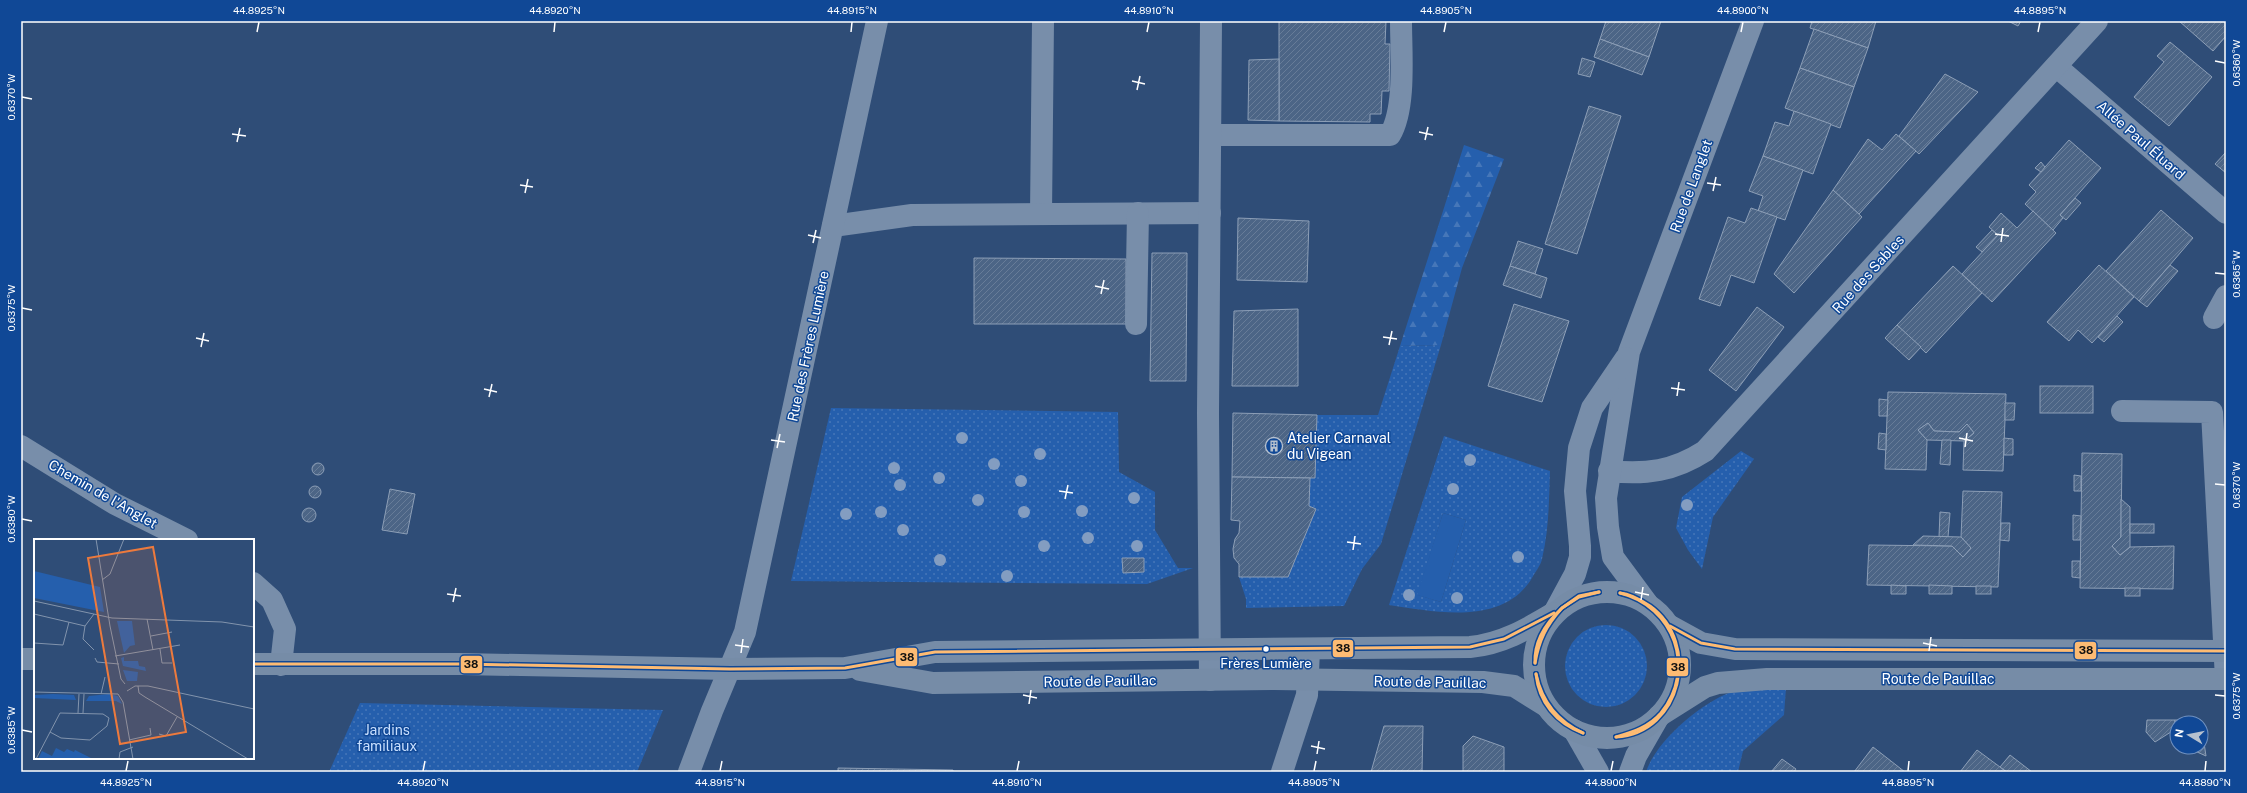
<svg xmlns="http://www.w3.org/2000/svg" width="2247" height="793" font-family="'Public Sans',sans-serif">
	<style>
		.grass { fill: url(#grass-dots); fill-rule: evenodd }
		.forest { fill: url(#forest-firs) }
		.pitch { fill: #255fad }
		.building { fill: url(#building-hatch); stroke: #8d9fb7 }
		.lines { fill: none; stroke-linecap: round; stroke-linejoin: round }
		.minor { stroke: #788eaa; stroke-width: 22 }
		.major { stroke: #768ca7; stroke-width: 22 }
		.bus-1-casing { stroke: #104896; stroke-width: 6 }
		.bus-1 { stroke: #fdbb73; stroke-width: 3 }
		.tree { fill: #839dc1 }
		.ticks { fill: none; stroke: #fff; stroke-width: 1.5 }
		.bus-dot { fill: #fff; stroke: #104896; stroke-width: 1.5 }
		.labels { text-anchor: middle; stroke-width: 3; stroke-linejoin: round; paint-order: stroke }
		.bus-label { font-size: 13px; fill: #fff; stroke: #104896 }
		.street-label { font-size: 14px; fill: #fff; stroke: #104896 }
		.poi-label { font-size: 14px; fill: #fff; stroke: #104896; text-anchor: start }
		.park-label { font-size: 14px; fill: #c8dffe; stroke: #104896 }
		.inset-road { fill: none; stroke: #8294ad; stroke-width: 1 }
		.view { fill: #ed7a3d; fill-opacity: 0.15; stroke: #ed7a3d; stroke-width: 2 }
		.inset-edge { fill: none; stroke: #fff; stroke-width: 2 }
		.line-badge { stroke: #104896; stroke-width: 1.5 }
		.pale-badge-label { font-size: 11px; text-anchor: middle; font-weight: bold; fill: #111 }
		.neatline { fill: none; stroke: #fff; stroke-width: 1.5 }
		.ticks-label { font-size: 10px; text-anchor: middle; fill: #fff }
	</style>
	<defs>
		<pattern id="grass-dots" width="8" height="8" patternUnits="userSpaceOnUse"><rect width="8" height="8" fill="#255fad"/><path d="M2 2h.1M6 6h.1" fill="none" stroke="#4677b9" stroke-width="1.8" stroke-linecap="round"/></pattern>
		<pattern id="forest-firs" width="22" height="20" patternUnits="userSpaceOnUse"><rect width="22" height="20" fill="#255fad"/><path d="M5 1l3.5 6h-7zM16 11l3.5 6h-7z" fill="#4677b9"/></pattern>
		<pattern id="building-hatch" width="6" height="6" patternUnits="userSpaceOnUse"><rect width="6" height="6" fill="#4c6586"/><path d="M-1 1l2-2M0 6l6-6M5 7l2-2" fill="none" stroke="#677c98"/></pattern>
	</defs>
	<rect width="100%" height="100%" fill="#2f4d77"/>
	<g class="grass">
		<path d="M1441,345l-60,199 -19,25 -18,37 -98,2v-9l-7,-22h49l28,-68 -7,-3 1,-28h5l2,-62 -2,-1h63l22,-69z"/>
		<path d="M831,408l287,4 1,60 36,20v38l23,38h15l-46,16 -356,-3z"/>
		<path d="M1444,436l106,35c-1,29 -1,59 -8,88 -1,6 -7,13 -10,19 -29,48 -96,34 -143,27zM1443,513l23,7 -25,82 -23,-7z"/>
		<path d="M1741,451l13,8 -41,58 -11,52 -14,-19 -12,-22 6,-31z"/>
		<circle cx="1606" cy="666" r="41"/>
		<path d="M1786,688l-2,27 -41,36 -5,21h-92c10,-31 55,-69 85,-80 14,-5 40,-3 55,-4z"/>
		<path d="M360,703l303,7 -26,62h-308z"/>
	</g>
	<path class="forest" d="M1464,145l40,14 -42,109 -21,77 -41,1z"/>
	<path class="pitch" d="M1443,513l23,7 -25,82 -24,-7z"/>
	<g class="building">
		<path d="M1279,21h107l-1,23h5l-1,47h-7l-1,23h-11v8l-91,-1z"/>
		<path d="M1606,21h55l-12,36 -49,-18z"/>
		<path d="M1812,21h64l-8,27 -58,-20z"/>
		<path d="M2008,21h13l-3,5z"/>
		<path d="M2179,21h47v15l-13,15z"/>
		<path d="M1814,29l54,19 -14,39 -54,-19z"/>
		<path d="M1600,39l49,18 -7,18 -48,-18z"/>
		<path d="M2170,42l42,35 -43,49 -35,-29 30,-35 -7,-6z"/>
		<path d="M1582,58l13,4 -5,15 -12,-3z"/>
		<path d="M1279,59v62l-31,-1 1,-60z"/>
		<path d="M1800,68l54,19 -14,41 -55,-20z"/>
		<path d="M1945,74l33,18 -59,62 -20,-18z"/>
		<path d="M1589,106l32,10 -44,138 -32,-10z"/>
		<path d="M1794,111l37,13 -18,50 -50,-18 12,-34 14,4z"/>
		<path d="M1896,134l20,17 -57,63 -26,-24 35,-51 14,11z"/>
		<path d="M2069,140l32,28 -41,47 3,3 -10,12 -28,-26 11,-12 -7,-7z"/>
		<path d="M2226,152v21l-11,-9z"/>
		<path d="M1763,156l40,14 -18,50 -27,-9 5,-15 -14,-5z"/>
		<path d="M2041,162l4,5 -4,5 -6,-4z"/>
		<path d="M1833,190l29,27 -68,76 -20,-19z"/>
		<path d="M2075,198l6,5 -15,17 -6,-5z"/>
		<path d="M1751,208l26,9 -23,66 -23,-8 -11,31 -21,-7 29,-82 17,6z"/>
		<path d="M2161,210l32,28 -54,63 -33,-30z"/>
		<path d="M2033,211l23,22 -64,69 -30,-28 36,-39 -9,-8 12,-14 16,15z"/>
		<path d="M1238,218l71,3 -2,61 -70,-2z"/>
		<path d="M1992,230l6,5 -16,17 -6,-5z"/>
		<path d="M1518,241l25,8 -8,25 -25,-8z"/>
		<path d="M1152,253h35l-1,128h-36z"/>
		<path d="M974,258l152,1v65h-152z"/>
		<path d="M2099,265l35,32 -42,46 -14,-13 -9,11 -22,-19z"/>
		<path d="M2170,265l8,6 -31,36 -8,-6z"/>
		<path d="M1510,266l37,12 -6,20 -38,-13z"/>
		<path d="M1953,266l29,27 -56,60 -29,-28z"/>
		<path d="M1514,304l55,17 -27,81 -54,-16z"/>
		<path d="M1757,307l27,20 -48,64 -27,-21z"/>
		<path d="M1298,309v77h-66l2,-75z"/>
		<path d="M2117,316l6,6 -19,20 -6,-5z"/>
		<path d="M1897,325l24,22 -12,13 -24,-22z"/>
		<rect x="2040" y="386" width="53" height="27"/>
		<path d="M1888,392l118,2 -3,77 -40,-1 1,-29 10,-8 -7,-9 -8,8 -25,-1 -6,-8 -10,7 9,10 -1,30 -41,-1z"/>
		<path d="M1879,399l9,1 -1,16h-8z"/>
		<path d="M2005,403h10l-1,17h-9z"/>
		<path d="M1233,413l84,2 -2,63 -83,-1z"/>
		<path d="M1928,423l6,8 25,1 8,-8 7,9 -10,8 -37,-1 -9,-10z"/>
		<path d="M1879,433l7,1v16l-8,-1z"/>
		<path d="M2004,438l9,1v16h-9z"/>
		<path d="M1942,440h9l-1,25 -10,-1z"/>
		<path d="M2082,453l40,1 -1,83 -9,9 8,9 10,-8 44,-1 -1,43 -93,-1z"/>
		<circle cx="318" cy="469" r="6"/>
		<path d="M2074,475l7,1v15h-7z"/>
		<path d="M1232,477l78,1 -1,28 7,3 -28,68h-49v-13l-5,-6 -1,-9 2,-10 4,-6 1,-12 -9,-1z"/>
		<circle cx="315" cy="492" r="6"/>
		<path d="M390,489l25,5 -8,40 -25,-4z"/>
		<path d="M1963,491l39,1 -4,95 -131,-2 2,-40 83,1 11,11 8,-9 -10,-11z"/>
		<path d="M2121,499l9,8v40l-10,8 -8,-9 9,-9z"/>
		<circle cx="309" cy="515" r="7"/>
		<path d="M1940,512l10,1 -2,24h-9z"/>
		<path d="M2073,515l8,1 -1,24h-7z"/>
		<path d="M2001,523h9l-1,18 -9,-1z"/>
		<rect x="2130" y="524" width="24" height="9"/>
		<path d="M1923,536l38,1 10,11 -8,9 -11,-11 -39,-1z"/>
		<path d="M1122,558h22v14l-21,1z"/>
		<path d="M2072,561h8v17l-8,-1z"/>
		<path d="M1891,585l15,1v8h-15z"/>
		<path d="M1929,585l23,1v8h-23z"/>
		<rect x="1976" y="586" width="15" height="8"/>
		<rect x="2125" y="588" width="15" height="8"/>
		<path d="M2147,720h28l-1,10 -19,12 -9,-10z"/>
		<path d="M2175,720h26v3h-24v14l-3,-7z"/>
		<path d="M2201,723l5,33 -20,-9h15z"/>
		<path d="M1384,726h39l-1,46h-51z"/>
		<path d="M1473,736l31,11v25h-41v-26z"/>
		<path d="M1873,747l32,25h-51z"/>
		<path d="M1977,750l23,17 7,5h-47z"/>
		<path d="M2010,755l22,17h-25l-7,-5z"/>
		<path d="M1782,759l14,10 -2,3h-23z"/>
		<path d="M838,768l115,2v2h-115z"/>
	</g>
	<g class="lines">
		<g class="minor">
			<path d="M2057,67l169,146"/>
			<path d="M1211,135h179c16,-27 11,-82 11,-114"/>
			<path d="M1041,214l2,-193"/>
			<path d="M833,226l79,-11 298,-2"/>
			<path d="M2214,318l12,-22"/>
			<path d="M1136,324l2,-111"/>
			<path d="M2122,411l90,1 14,267"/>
			<path d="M21,446l94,58 72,36"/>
			<path d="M1609,471c37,4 65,0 96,-20l392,-430"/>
			<path d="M253,583l19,17 13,29 -4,36"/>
			<path d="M1647,603l-34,-46 -5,-30 -2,-29 23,-146 124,-331"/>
			<path d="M1554,613l21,-39 5,-17v-11l-5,-55 4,-43 13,-40 34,-50"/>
			<path d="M1210,680l-2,-267 3,-392"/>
			<path d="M1574,730l24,42"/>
			<path d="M689,772l23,-61 33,-79 132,-611"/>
			<path d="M1282,772l25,-77 2,-45"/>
			<path d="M1630,772l6,-16 23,-40"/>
		</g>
		<g class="major">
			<circle cx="1607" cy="665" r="73"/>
			<path d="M1670,626l31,17 34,6 491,2"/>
			<path d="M21,659h14"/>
			<path d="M253,664h208l269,5 115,-1 90,-16 535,-5c32,-3 57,-18 84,-34"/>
			<path d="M860,670l73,13 341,-4 209,3 31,4 32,20"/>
			<path d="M1659,716l46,-29 13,-4 49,-4h459"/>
		</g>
		<g class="bus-1-casing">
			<g id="bus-1">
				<path d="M1562,608l17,-12 20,-4"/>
				<path d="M1562,608l17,-11 20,-5"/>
				<path d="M1670,626l31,17 34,6 491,2"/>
				<path d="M1535,663c-1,-22 11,-40 26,-54"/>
				<path d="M1535,663c4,-23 11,-37 26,-54"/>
				<path d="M253,664h208l269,5 115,-1 90,-16 535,-5 34,-8 50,-26"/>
				<path d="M1536,674c6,28 21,47 47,59"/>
				<path d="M1536,674c3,28 20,49 47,59"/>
				<path d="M1616,737c17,-5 33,-10 45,-24 36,-44 13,-107 -41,-120"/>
				<path d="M1616,737c66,-4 85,-94 34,-131 -9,-6 -19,-12 -30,-13"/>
			</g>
		</g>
		<use href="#bus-1" class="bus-1"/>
	</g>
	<g class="tree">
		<circle cx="962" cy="438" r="6"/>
		<circle cx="1040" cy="454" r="6"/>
		<circle cx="1470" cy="460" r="6"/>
		<circle cx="994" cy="464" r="6"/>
		<circle cx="894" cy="468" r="6"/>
		<circle cx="939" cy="478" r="6"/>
		<circle cx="1021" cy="481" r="6"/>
		<circle cx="900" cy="485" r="6"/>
		<circle cx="1453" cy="489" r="6"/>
		<circle cx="1134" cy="498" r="6"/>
		<circle cx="978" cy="500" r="6"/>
		<circle cx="1687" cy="505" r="6"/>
		<circle cx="1082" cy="511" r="6"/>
		<circle cx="881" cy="512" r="6"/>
		<circle cx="1024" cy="512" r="6"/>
		<circle cx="846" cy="514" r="6"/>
		<circle cx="903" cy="530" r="6"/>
		<circle cx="1088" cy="538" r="6"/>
		<circle cx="1044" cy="546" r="6"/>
		<circle cx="1137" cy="546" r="6"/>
		<circle cx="1518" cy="557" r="6"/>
		<circle cx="940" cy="560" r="6"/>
		<circle cx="1007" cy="576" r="6"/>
		<circle cx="1409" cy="595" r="6"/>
		<circle cx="1457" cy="598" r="6"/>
	</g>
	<path class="ticks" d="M257,32l2,-10M554,32l1,-10M851,32l1,-10M1147,32l2,-10M1444,32l2,-10M1741,32l2,-10M2038,32l2,-10M2215,61l10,2M1132,81l13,3M1137,90l3,-14M22,97l10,2M1419,132l14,3M232,134l14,2M1425,140l3,-13M237,142l3,-14M1707,183l14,2M520,185l13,2M1713,191l3,-14M525,193l3,-14M1995,234l14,2M808,235l13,3M2001,242l2,-14M813,243l3,-13M2215,273l10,1M1095,286l14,3M1101,294l3,-14M22,308l10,2M1383,337l14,2M196,338l13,3M1389,345l3,-14M201,347l3,-14M1671,388l14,2M484,389l13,3M1677,396l2,-14M489,397l3,-13M1959,438l14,3M771,440l14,2M1965,447l2,-14M777,448l3,-14M2215,484l10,1M1059,491l14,2M1065,499l3,-14M22,519l10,2M1347,542l14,2M1353,550l2,-14M1635,592l14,3M447,594l14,2M1641,600l2,-13M453,602l3,-14M1923,643l14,3M735,645l14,2M1929,651l2,-14M741,653l2,-14M1023,695l14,3M2215,695l10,1M1029,704l2,-14M22,730l10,2M1311,746l14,3M1317,754l2,-13M126,771l2,-10M423,771l2,-10M720,771l2,-10M1017,771l2,-10M1314,771l2,-10M1611,771l2,-10M1908,771l1,-10M2205,771l1,-10"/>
	<defs>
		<g id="building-ring" transform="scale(0.9)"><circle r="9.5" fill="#104896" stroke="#b6c1cf" stroke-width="1.5"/><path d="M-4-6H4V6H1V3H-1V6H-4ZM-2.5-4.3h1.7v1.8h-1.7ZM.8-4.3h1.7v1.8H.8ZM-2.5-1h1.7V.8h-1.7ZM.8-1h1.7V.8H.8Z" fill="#b6c1cf"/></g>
	</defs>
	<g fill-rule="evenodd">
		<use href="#building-ring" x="1274" y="446"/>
	</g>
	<circle class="bus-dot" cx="1266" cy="649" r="3.5"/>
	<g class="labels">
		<g class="bus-label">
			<text x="1266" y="668">Frères Lumière</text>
		</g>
		<g class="street-label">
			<text transform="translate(2141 140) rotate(41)" y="5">Allée Paul Éluard</text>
			<text transform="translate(1691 186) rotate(-70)" y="5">Rue de Langlet</text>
			<text transform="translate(1868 274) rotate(-48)" y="5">Rue des Sables</text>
			<text transform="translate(808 346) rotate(-78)" y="5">Rue des Frères Lumière</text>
			<text transform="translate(103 494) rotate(30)" y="5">Chemin de l'Anglet</text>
			<text x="1938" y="684">Route de Pauillac</text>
			<text transform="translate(1100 681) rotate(-1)" y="5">Route de Pauillac</text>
			<text transform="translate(1430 682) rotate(1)" y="5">Route de Pauillac</text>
		</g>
		<g class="poi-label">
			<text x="1287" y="443">Atelier Carnaval<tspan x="1287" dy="16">du Vigean</tspan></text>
		</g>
		<g class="park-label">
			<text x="387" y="735">Jardins<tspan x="387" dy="16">familiaux</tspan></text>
		</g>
	</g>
	<g transform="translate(34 539)">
		<rect width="220" height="220" fill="#2f4d77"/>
		<path d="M0,32l66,16 4,25 -70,-14zM83,82h15l3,24 -5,1 -6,7zM90,118v4h14l1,5 6,1 1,4 -23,-5 -2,-8zM89,131l15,2 -1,9h-10zM19,155l21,1 2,5 -42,-2 1,-3zM75,155l9,2 4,8 -6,-3h-30l3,-5zM22,209l8,4 3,-3 7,3 1,-2 18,9h-55l4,-8 10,5z" fill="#255fad"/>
		<path class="inset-road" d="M62,0l14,87 11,53 4,5M68,41l8,-6 14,-35M0,62l78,17 110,4 32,5M0,75l51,12 9,-12M113,80l6,31M51,87l-2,13 11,11M117,97l21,-4M0,104l29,2 6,-23M126,110l2,14h10M81,117l65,-11M61,119l2,4 22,2M104,147l1,7 6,4 103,62M93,152l8,-5h13l106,23M0,153l84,2M67,155l4,-17M84,155l5,8 10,57M44,174l1,-19M49,174l1,-19M125,195l7,2 11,-19M95,201l22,-5 -1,-7M2,220l24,-46 43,1 6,4 -2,8 -17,14 -29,-2 -11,-6M85,220l1,-7 13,-5"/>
		<path class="view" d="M119,8l33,185 -66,12 -32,-186z"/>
		<rect width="220" height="220" class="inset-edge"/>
	</g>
	<g class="line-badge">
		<rect x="1332" y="639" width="22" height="19" rx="4" fill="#fdbb73"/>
		<rect x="2074" y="641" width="23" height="19" rx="4" fill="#fdbb73"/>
		<rect x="895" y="647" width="23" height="20" rx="4" fill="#fdbb73"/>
		<rect x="460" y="655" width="23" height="19" rx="4" fill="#fdbb73"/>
		<rect x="1666" y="657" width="23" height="20" rx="4" fill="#fdbb73"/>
	</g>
	<g class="pale-badge-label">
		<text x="1343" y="652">38</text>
		<text x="2086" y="654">38</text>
		<text x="907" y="661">38</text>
		<text x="471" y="668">38</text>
		<text x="1678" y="671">38</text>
	</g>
	<rect width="2247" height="793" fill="none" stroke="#104896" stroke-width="44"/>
	<g transform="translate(2189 735) rotate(280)"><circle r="19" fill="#104896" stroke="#7091c0"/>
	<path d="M0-3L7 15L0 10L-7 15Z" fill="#b6c1cf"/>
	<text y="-6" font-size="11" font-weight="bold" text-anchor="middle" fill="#ffffff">N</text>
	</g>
	<rect x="22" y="22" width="2203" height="749" class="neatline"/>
	<g class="ticks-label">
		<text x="259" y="14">44.8925°N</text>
		<text x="555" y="14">44.8920°N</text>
		<text x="852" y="14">44.8915°N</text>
		<text x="1149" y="14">44.8910°N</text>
		<text x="1446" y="14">44.8905°N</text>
		<text x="1743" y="14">44.8900°N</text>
		<text x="2040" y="14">44.8895°N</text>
		<text transform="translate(2236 63) rotate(-90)" y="4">0.6360°W</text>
		<text transform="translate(11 97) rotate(-90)" y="4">0.6370°W</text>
		<text transform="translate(2236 274) rotate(-90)" y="4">0.6365°W</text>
		<text transform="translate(11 308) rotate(-90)" y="4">0.6375°W</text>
		<text transform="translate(2236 485) rotate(-90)" y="4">0.6370°W</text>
		<text transform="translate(11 519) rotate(-90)" y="4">0.6380°W</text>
		<text transform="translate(2236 696) rotate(-90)" y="4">0.6375°W</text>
		<text transform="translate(11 730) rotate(-90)" y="4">0.6385°W</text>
		<text x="126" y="786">44.8925°N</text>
		<text x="423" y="786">44.8920°N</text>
		<text x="720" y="786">44.8915°N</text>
		<text x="1017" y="786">44.8910°N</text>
		<text x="1314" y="786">44.8905°N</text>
		<text x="1611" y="786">44.8900°N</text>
		<text x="1908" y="786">44.8895°N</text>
		<text x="2205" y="786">44.8890°N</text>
	</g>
</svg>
